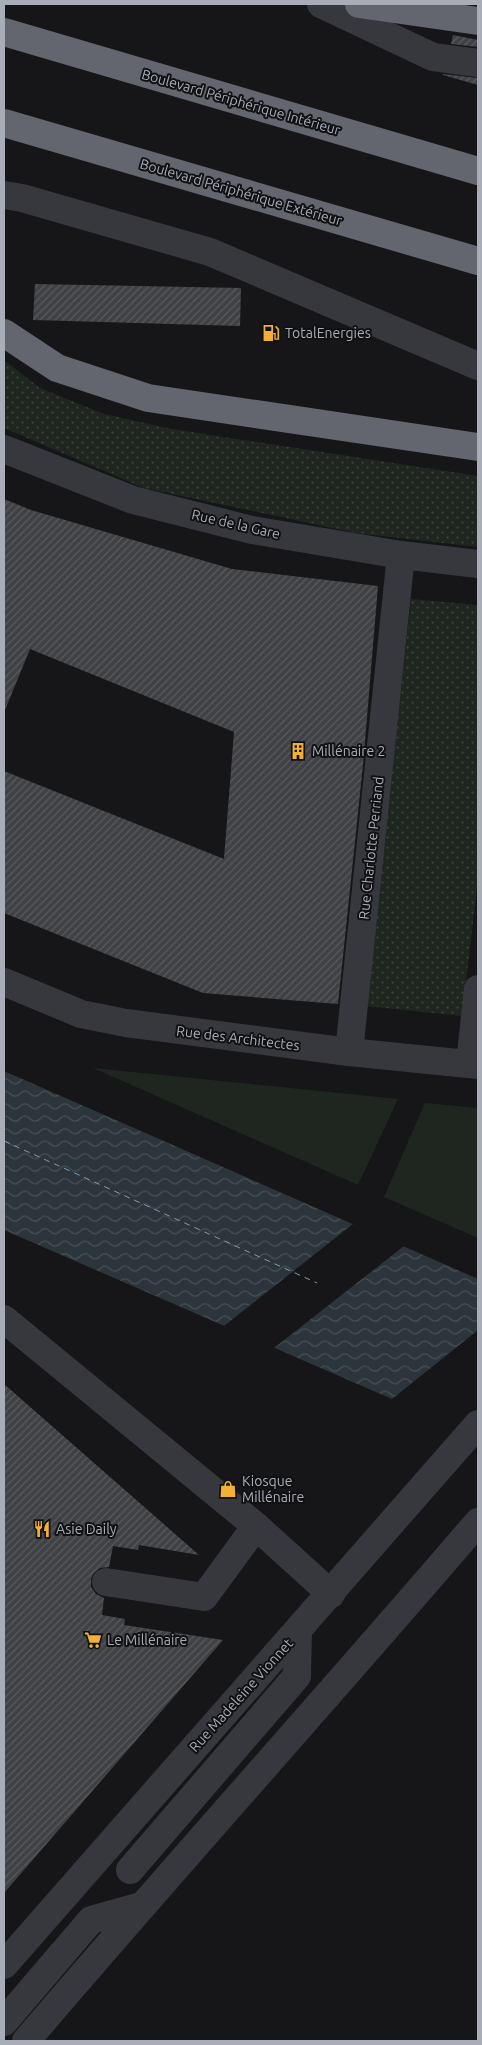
<svg xmlns="http://www.w3.org/2000/svg" width="482" height="2045" font-family="Ubuntu,sans-serif">
	<style>
		.grass { fill: #1e261f }
		.park { fill: url(#park-dots) }
		.water { fill: url(#water-waves) }
		.pier { fill: #161618 }
		.lines { fill: none; stroke-linecap: round; stroke-linejoin: round }
		.ferry { stroke: #7f9bb3; stroke-width: 1; stroke-dasharray: 6 5; stroke-linecap: butt }
		.building { fill: url(#building-hatch) }
		.minor { stroke: #37383d; stroke-width: 28 }
		.highway { stroke: #63666e; stroke-width: 28 }
		.labels { text-anchor: middle; stroke-width: 4; stroke-linejoin: round; paint-order: stroke }
		.street-label { font-size: 14px; fill: #a8adb8; stroke: #111113 }
		.poi-label { font-size: 14px; fill: #a8adb8; stroke: #111113; text-anchor: start }
	</style>
	<defs>
		<pattern id="park-dots" width="8" height="8" patternUnits="userSpaceOnUse" patternTransform="scale(1.25)"><rect width="8" height="8" fill="#1e261f"/><path d="M2 2h.1M6 6h.1" fill="none" stroke="#3c433d" stroke-width="1.8" stroke-linecap="round"/></pattern>
		<pattern id="water-waves" width="16" height="10" patternUnits="userSpaceOnUse" patternTransform="scale(1.25)"><rect width="16" height="10" fill="#2c353c"/><path d="M0 5q4-4 8 0t8 0" fill="none" stroke="#485056"/></pattern>
		<pattern id="building-hatch" width="6" height="6" patternUnits="userSpaceOnUse" patternTransform="scale(1.25)"><rect width="6" height="6" fill="#404145"/><path d="M-1 1l2-2M0 6l6-6M5 7l2-2" fill="none" stroke="#595a5e"/></pattern>
	</defs>
	<rect width="100%" height="100%" fill="#161618"/>
	<g class="grass">
		<path d="M93,1068l305,31 -40,86z"/>
		<path d="M425,1103l53,5v130l-94,-41z"/>
	</g>
	<g class="park">
		<path d="M4,360l36,28 64,26 68,15 306,47v71l-122,-14 -212,-45 -140,-60z"/>
		<path d="M411,599l67,6v275l-16,136 -96,-10z"/>
	</g>
	<path class="water" d="M4,1071l474,208v51l-86,69 -388,-169z"/>
	<path class="pier" d="M353,1224l51,22 -130,102 -50,-22z"/>
	<g class="lines">
		<path class="ferry" d="M4,1141l313,142"/>
	</g>
	<g class="building">
		<path d="M453,35l25,5v7l-27,-3z"/>
		<path d="M443,74l35,4v7l-35,-10z"/>
		<path d="M35,284l206,4 -1,38 -207,-6z"/>
		<path d="M4,499l27,11 201,59 146,17 -15,179 -25,239 -135,-11 -199,-80v-142l220,88 10,-127 -204,-83 -25,61h-1z"/>
		<path d="M4,1384l195,171 -60,-10 -1,5 -25,-4 -4,21 -9,1 -6,5 -3,6v8l5,7 8,4 -2,17 23,4 -1,6 99,15 -219,253z"/>
	</g>
	<g class="lines">
		<g class="minor">
			<path d="M321,4l112,53 45,6"/>
			<path d="M4,195l18,3 188,54 268,114"/>
			<path d="M4,449l129,51 119,30 149,25 77,9"/>
			<path d="M4,982l77,32 45,9 223,29 129,13"/>
			<path d="M349,1052l52,-497"/>
			<path d="M470,1063l8,-74"/>
			<path d="M4,1319l252,207 75,68"/>
			<path d="M106,1582l98,15 52,-71"/>
			<path d="M130,1870l167,-194 1,-45"/>
			<path d="M4,1965l474,-541"/>
			<path d="M4,2022l87,-102 50,-14"/>
			<path d="M26,2041c149,-175 303,-345 452,-519"/>
		</g>
		<g class="highway">
			<path d="M359,4l119,17"/>
			<path d="M4,32l474,139"/>
			<path d="M4,123l474,138"/>
			<path d="M4,333l53,35 91,30 330,49"/>
		</g>
	</g>
	<defs>
		<g id="fuel-bare" transform="scale(1.35)"><path d="M-5.5-6h7V0h2V4h1.3V-2.5L3-4.5l.8-.8L6-3V5H2.5V1h-1V6h-7ZM-4.2-4.7v3.2H.2V-4.7Z" fill="#f2b134" stroke="#111113" stroke-width="2.5" paint-order="stroke"/></g>
		<g id="building-bare" transform="scale(1.35)"><path d="M-4-6H4V6H1V3H-1V6H-4ZM-2.5-4.3h1.7v1.8h-1.7ZM.8-4.3h1.7v1.8H.8ZM-2.5-1h1.7V.8h-1.7ZM.8-1h1.7V.8H.8Z" fill="#f2b134" stroke="#111113" stroke-width="2.5" paint-order="stroke"/></g>
		<g id="shop-bare" transform="scale(1.35)"><path d="M-5-2.5h2.3a2.7 3.5 0 0 1 5.4 0H5L5.5 6h-11ZM-1.5-2.5h3a1.5 2.3 0 0 0-3 0Z" fill="#f2b134" stroke="#111113" stroke-width="2.5" paint-order="stroke"/></g>
		<g id="restaurant-bare" transform="scale(1.35)"><path d="M-5-6h1v4h1v-4h1v4h1v-4h1v5L-1.5 .5V6h-2V.5L-5-1ZM5-6V6H3V1.5H1.5Q1.5-4 5-6Z" fill="#f2b134" stroke="#111113" stroke-width="2.5" paint-order="stroke"/></g>
		<g id="supermarket-bare" transform="scale(1.35)"><path d="M-6-5.5h2.5l.6 2H6L4.5 2H-2.5L-4.4-4H-6ZM-1.5 3.2a1.3 1.3 0 1 0 .1 0ZM3 3.2a1.3 1.3 0 1 0 .1 0Z" fill="#f2b134" stroke="#111113" stroke-width="2.5" paint-order="stroke"/></g>
	</defs>
	<g fill-rule="evenodd">
		<use href="#fuel-bare" x="271" y="333"/>
		<use href="#building-bare" x="298" y="751"/>
		<use href="#shop-bare" x="228" y="1489"/>
		<use href="#restaurant-bare" x="42" y="1529"/>
		<use href="#supermarket-bare" x="93" y="1640"/>
	</g>
	<g class="labels">
		<g class="street-label">
			<text transform="translate(241 102) rotate(16)" y="5">Boulevard Périphérique Intérieur</text>
			<text transform="translate(241 192) rotate(16)" y="5">Boulevard Périphérique Extérieur</text>
			<text transform="translate(236 524) rotate(13)" y="5">Rue de la Gare</text>
			<text transform="translate(371 848) rotate(-84)" y="5">Rue Charlotte Perriand</text>
			<text transform="translate(238 1038) rotate(7)" y="5">Rue des Architectes</text>
			<text transform="translate(241 1695) rotate(-48)" y="5">Rue Madeleine Vionnet</text>
		</g>
		<g class="poi-label">
			<text x="285" y="338">TotalEnergies</text>
			<text x="312" y="756">Millénaire 2</text>
			<text x="242" y="1486">Kiosque<tspan x="242" dy="16">Millénaire</tspan></text>
			<text x="56" y="1534">Asie Daily</text>
			<text x="107" y="1645">Le Millénaire</text>
		</g>
	</g>
	<rect width="482" height="2045" fill="none" stroke="#a8adb8" stroke-width="10"/>
</svg>
